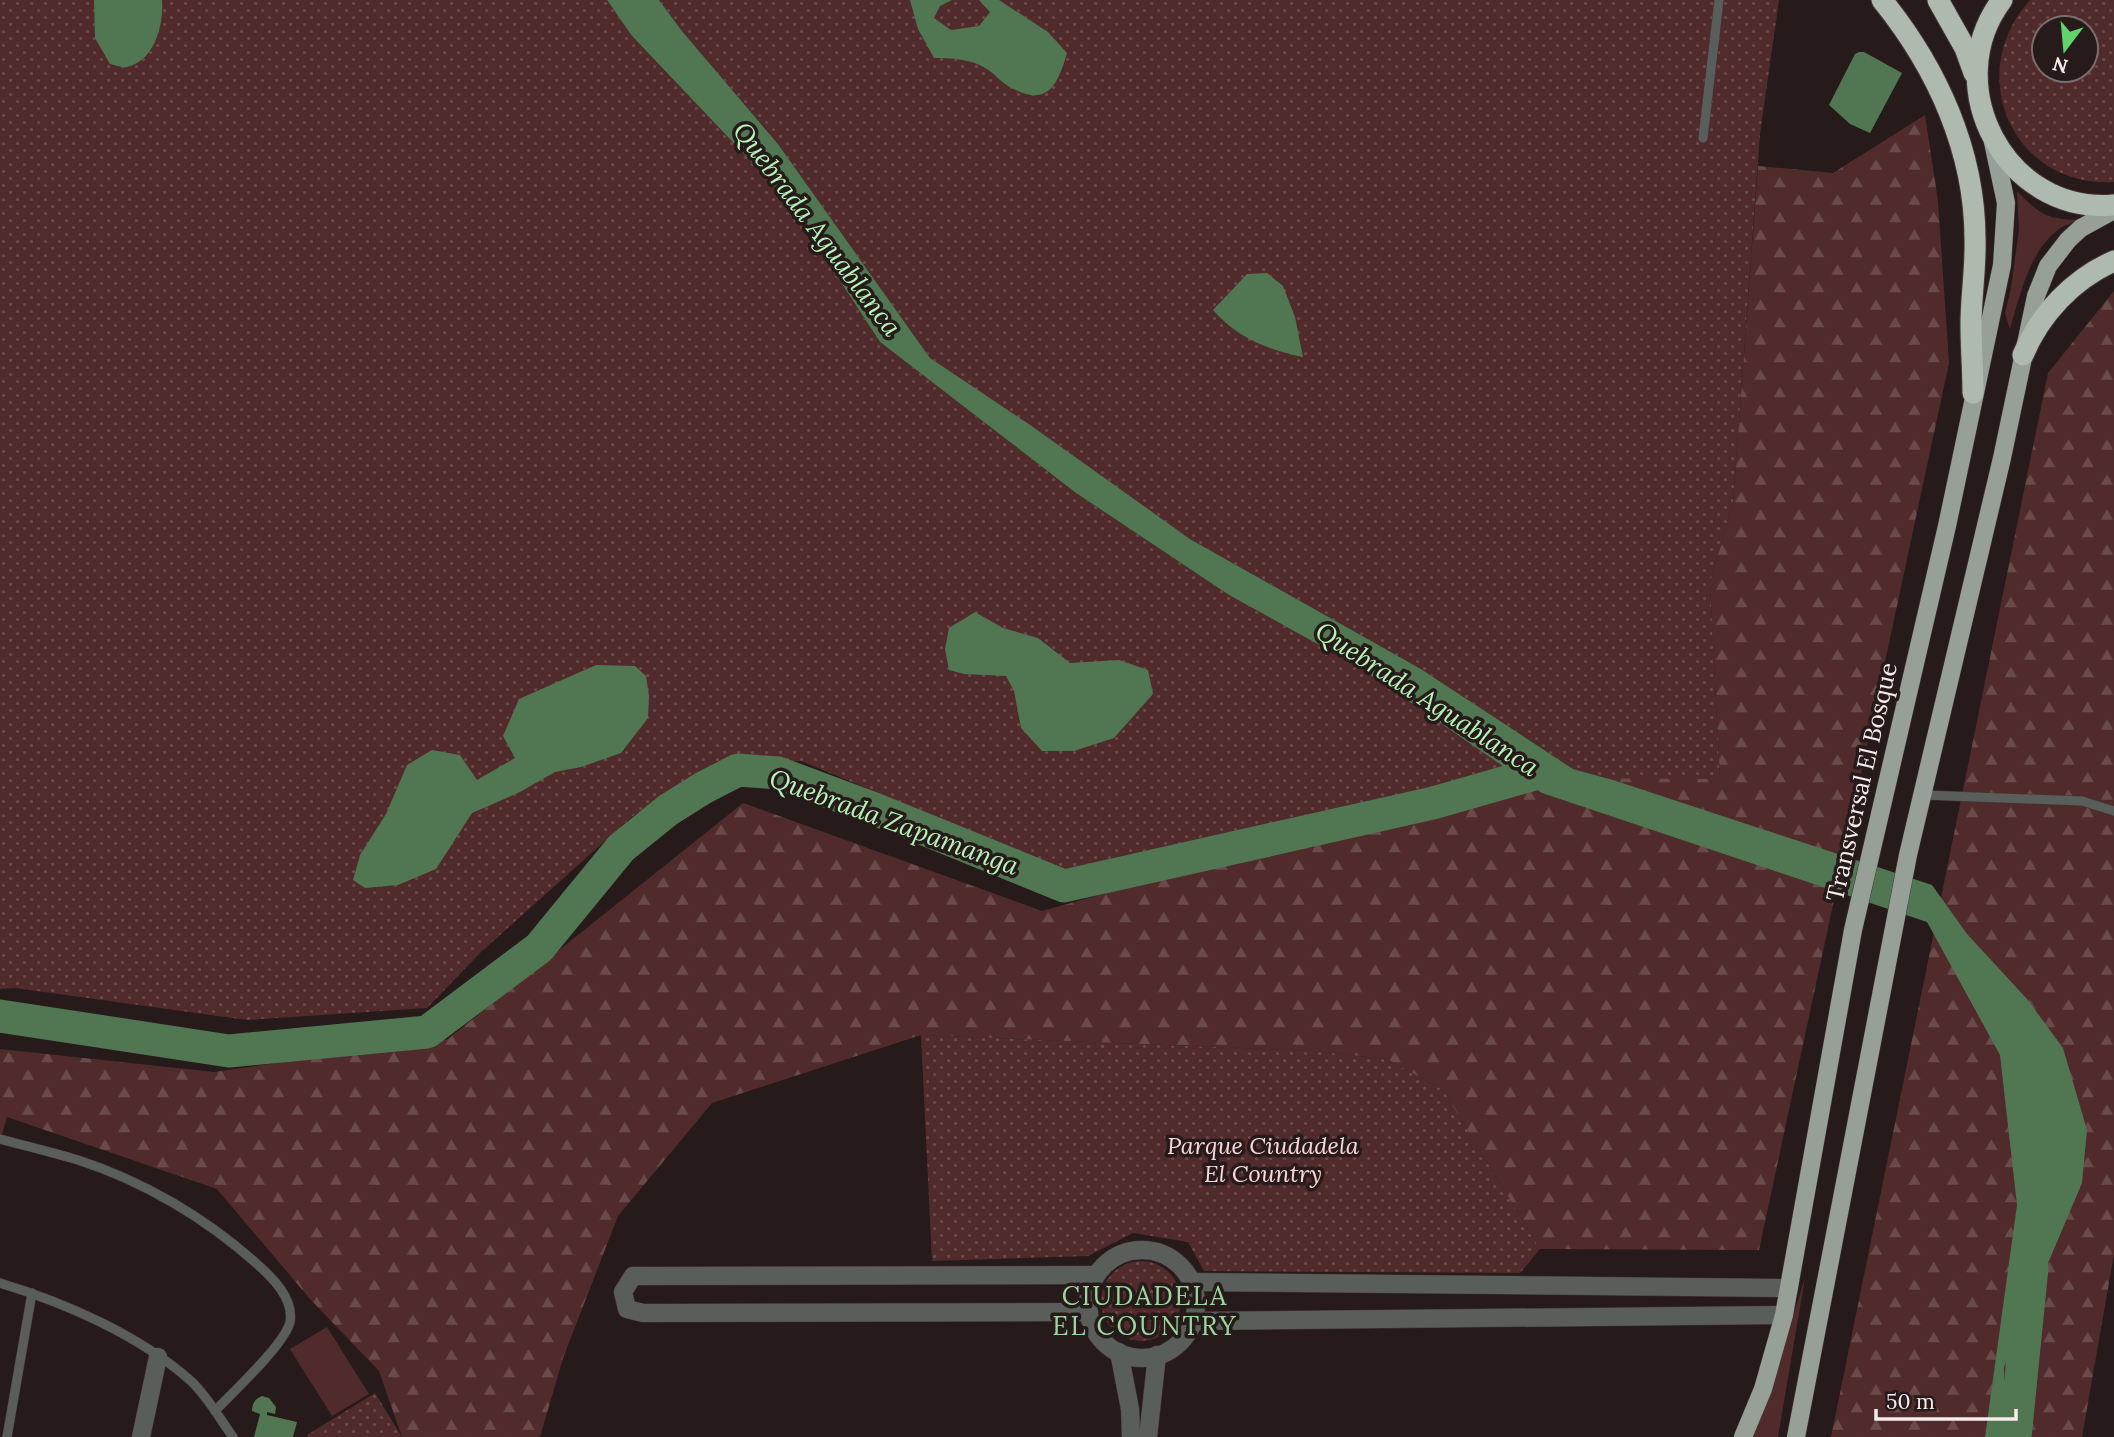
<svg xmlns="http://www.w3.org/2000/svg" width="2114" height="1437" font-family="Lora,serif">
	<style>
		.grass { fill: url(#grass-dots); fill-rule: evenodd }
		.forest { fill: url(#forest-firs) }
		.garden { fill: #512b2b }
		.water { fill: #507752 }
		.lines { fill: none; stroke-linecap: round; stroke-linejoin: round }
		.river { stroke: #507752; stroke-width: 33 }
		.lane-casing { stroke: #443737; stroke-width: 10 }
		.street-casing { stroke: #443737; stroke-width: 19 }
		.primary-casing { stroke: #443737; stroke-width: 19 }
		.highway-casing { stroke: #443737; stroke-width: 23 }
		.lane { stroke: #5a5e5a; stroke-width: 9 }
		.street { stroke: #5a5e5a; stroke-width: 18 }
		.primary { stroke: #96a096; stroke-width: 18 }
		.highway { stroke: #aebaae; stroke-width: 21 }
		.labels { text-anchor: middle; stroke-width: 7; stroke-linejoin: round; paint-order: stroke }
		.street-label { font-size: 24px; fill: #f5eceb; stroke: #271a1a }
		.park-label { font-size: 24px; font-style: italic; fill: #fbd6d5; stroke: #271a1a }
		.water-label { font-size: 26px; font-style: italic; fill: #b6f5b8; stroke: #271a1a }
		.neighbourhood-label { font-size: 26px; letter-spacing: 2px; fill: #9cd79e; stroke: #271a1a }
	</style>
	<defs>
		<pattern id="grass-dots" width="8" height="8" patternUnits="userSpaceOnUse" patternTransform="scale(1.75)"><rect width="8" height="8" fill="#512b2b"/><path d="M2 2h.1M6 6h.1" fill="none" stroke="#6b4a4a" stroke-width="1.8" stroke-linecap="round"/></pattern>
		<pattern id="forest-firs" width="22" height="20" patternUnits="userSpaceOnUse" patternTransform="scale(1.75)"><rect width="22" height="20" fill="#512b2b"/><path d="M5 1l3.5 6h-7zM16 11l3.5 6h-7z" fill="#6b4a4a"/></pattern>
	</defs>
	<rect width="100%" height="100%" fill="#271a1a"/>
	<g class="grass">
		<path d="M0,0h607l25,36 153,161 95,145 196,151 153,102 130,72 156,106 -79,28 -367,71 -268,-111 -76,2 -92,53 -152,136 -54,56 -180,12 -232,-32 -15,1z"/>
		<path d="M659,0h1120l-19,134 -27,368 -23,81 10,196 -107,1 -40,-11 -152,-100 -231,-130 -260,-181 -152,-214 -96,-113z"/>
		<path d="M2030,0h84v182c-101,6 -151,-108 -84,-182zM2044,28h42v42h-42z"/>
		<path d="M921,1035l392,16 74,8 56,31 97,159 -20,24 -316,-2 -16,-29 -55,-9 -45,23 -156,5z"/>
		<circle cx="1141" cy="1301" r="40"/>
		<path d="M375,1393l27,44h-94l-1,-2z"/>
	</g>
	<g class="forest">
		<path d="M1925,115l13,86 11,162 -190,887 -219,-1 -97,-159 -56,-31 -74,-8 -392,-16 -209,68 -94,113 -55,142 -23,79h-138l-23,-66 -69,-72 -93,-110 -210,-72 -7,24v-92l214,23 234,-33 295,-236 299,108 477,-133 201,1 -10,-196 23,-81 25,-336 75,7z"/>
		<path d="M2114,291v963l-32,183h-251l217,-1064z"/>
	</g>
	<g class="garden">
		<path d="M2017,191c24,24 28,28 63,29 -7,3 -16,5 -21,9 -30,22 -39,67 -49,100l-5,-16 6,-25 8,-59z"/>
		<path d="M1805,1278l-27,159h-25l10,-25z"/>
		<path d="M327,1327l42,67 -37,22 -42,-67z"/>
	</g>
	<g class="water">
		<path d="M94,0h68c2,23 -7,61 -35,67 -5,1 -12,-2 -17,-3l-15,-26z"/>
		<path d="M607,0h52l23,31 96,113 152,214 103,69 157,112 231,130 152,100 40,11 319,105 35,49 60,65 36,49 24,82 -5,53 -78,184v70h-19l32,-232 -17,-150 -73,-133 -385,-129 -183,-126 -130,-72 -153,-102 -196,-151 -95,-145 -153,-161z"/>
		<path d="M910,0h42l-12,6 -6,12 17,12 28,-4 11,-14 -11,-12h20l49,32 19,21c-10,35 -21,55 -59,33 -8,-5 -14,-13 -21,-17 -15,-10 -36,-11 -53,-11l-16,-29z"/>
		<path d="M1859,52h5l38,21 -32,60 -20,-9 -21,-19 26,-51z"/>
		<path d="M1267,273l16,13 12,31 8,40c-35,-7 -67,-20 -90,-47l34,-36z"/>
		<path d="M975,612l28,16 35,10 32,25 49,-3 29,10 5,24 -39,44 -40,13h-32l-21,-23 -7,-37 -8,-15 -42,-2 -15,-4 -4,-21 4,-21z"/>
		<path d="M596,665l39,1 11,10 3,20 -1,22 -27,35 -40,14 -26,5 -35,20 -48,21 -36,56 -38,16 -33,3 -12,-8 7,-25 26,-41 21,-49 25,-15 28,5 17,25 38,-22 -12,-22 16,-37z"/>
		<path d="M262,1396l7,2 7,9 -1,7 -8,-2v3l30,7 -4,15h-39l6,-23 -8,-3c0,-8 3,-12 10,-15z"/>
	</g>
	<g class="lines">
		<g class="river">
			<path d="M0,1016l229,35 198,-19 112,-84 82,-100 47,-38 35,-22 35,-18 40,3 99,37 187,76 369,-83 105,-30"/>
			<path d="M2015,1437l17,-169"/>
		</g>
		<g class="lane-casing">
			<g id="lane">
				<path d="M1703,138l16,-138"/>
				<path d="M1924,795l158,6 32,10"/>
				<path d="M0,1139c26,7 52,13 78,21 65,21 128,58 179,104 16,14 37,35 33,58 -5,22 -58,71 -75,89"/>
				<path d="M0,1283c66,20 139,52 191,98 16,15 29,38 42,56"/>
				<path d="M7,1437l25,-144"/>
			</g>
		</g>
		<g class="street-casing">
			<g id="street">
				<circle cx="1142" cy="1304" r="54"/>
				<path d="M1192,1282l597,6"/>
				<path d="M1089,1312l-446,1 -16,-4 -4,-17 10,-16 463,-1"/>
				<path d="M1193,1321l591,-6"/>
				<path d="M1119,1352l11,57 1,28"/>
				<path d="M141,1437l17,-80"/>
				<path d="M1148,1437l9,-82"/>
			</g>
		</g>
		<g class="primary-casing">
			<g id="primary">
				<path d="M1743,1437l20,-48 21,-74 69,-385 94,-404 55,-261 4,-62 -13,-61"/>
				<path d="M1796,1437l112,-582 94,-397 34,-162 12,-30 20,-26 13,-12 33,-18"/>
			</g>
		</g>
		<g class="highway-casing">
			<g id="highway">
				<path d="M1882,0c55,68 93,151 93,239 1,28 -4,57 -4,85 0,23 2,46 2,69"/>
				<path d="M1938,0l27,48 9,25"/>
				<path d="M2002,0c-64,85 4,215 112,205"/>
				<path d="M2023,355c17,-41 50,-76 91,-94"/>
			</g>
		</g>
		<use href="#lane" class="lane"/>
		<use href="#street" class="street"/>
		<use href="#primary" class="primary"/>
		<use href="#highway" class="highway"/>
	</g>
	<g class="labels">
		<g class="street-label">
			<text transform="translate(1862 782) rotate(-77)" y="8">Transversal El Bosque</text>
		</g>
		<g class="park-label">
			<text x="1263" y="1154">Parque Ciudadela<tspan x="1263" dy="28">El Country</tspan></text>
		</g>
		<g class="water-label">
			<text transform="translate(817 229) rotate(53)" y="9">Quebrada Aguablanca</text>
			<text transform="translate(1427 699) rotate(33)" y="9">Quebrada Aguablanca</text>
			<text transform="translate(894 822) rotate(20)" y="9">Quebrada Zapamanga</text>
		</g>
		<g class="neighbourhood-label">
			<text x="1145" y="1305">CIUDADELA<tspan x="1145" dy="30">EL COUNTRY</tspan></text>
		</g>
	</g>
	<g transform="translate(2065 49) rotate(196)"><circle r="33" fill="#271a1a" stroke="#796e6e" stroke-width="2"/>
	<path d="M0-5L12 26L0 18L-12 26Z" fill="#60d56b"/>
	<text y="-10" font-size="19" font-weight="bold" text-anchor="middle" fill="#f5eceb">N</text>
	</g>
	<path d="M1876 1409v10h140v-10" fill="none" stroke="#f5eceb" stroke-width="3.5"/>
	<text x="1886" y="1409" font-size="21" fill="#f5eceb" stroke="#271a1a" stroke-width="5" paint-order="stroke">50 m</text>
</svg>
